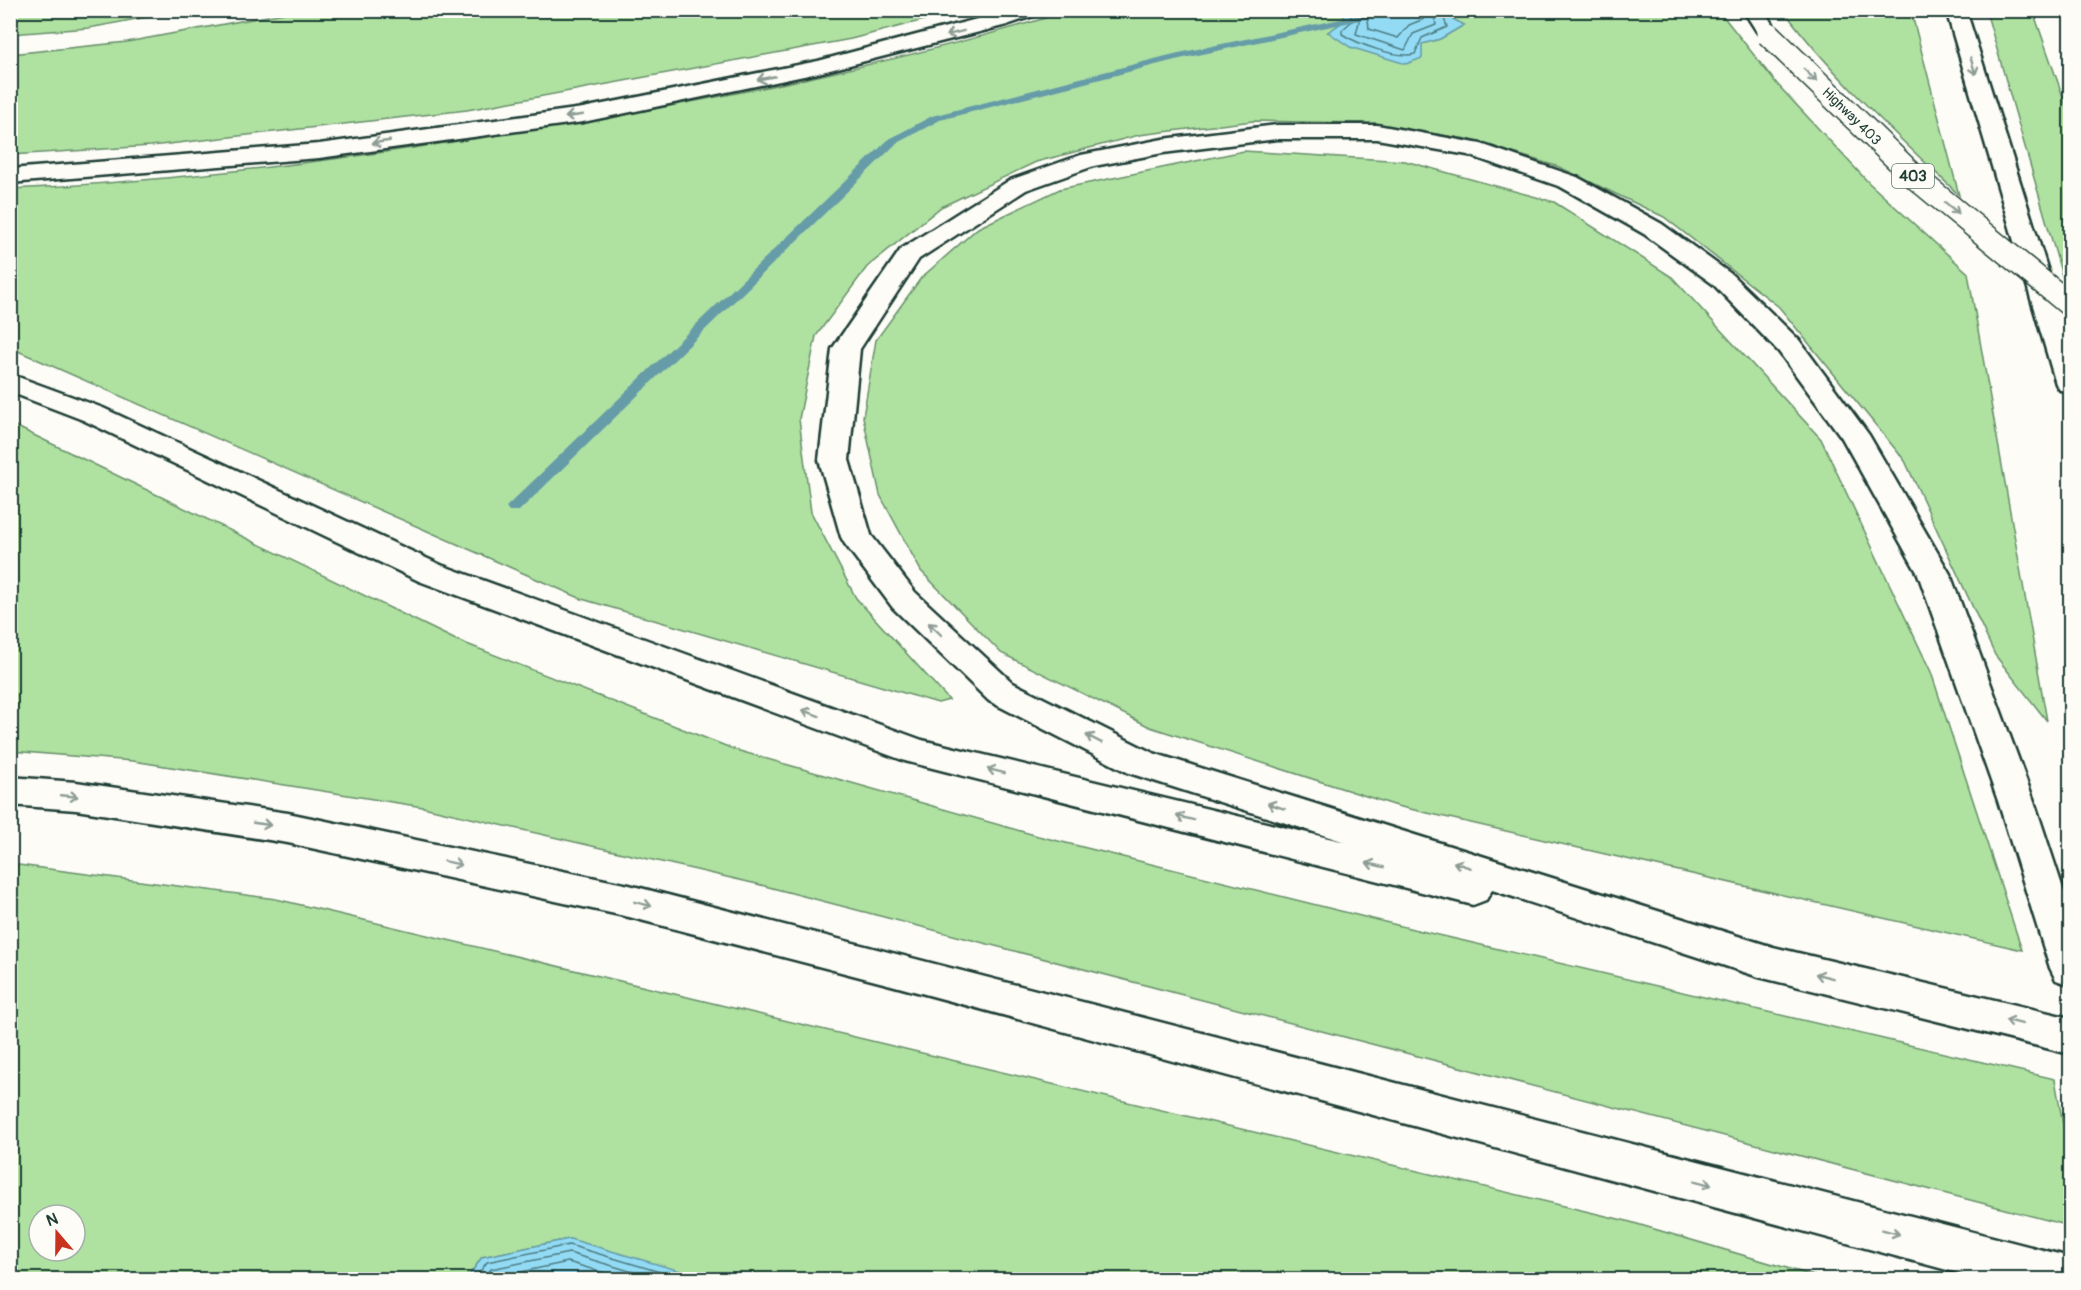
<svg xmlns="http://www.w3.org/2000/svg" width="2081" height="1290" font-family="Pangolin,sans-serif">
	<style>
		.green { fill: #afe1a1; stroke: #678f6a; stroke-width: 1.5; fill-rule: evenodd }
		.water { fill: #93dbf5; stroke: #659ca8; stroke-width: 1.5 }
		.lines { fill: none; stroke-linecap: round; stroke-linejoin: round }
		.shore { stroke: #4d7c81; stroke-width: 1.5 }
		.stream { fill: #659ca8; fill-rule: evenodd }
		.highway-casing { stroke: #1f3d34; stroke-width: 5 }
		.highway { fill: #fdfcf7; fill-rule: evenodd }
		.highway-bridge-casing { stroke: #1f3d34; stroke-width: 26; stroke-linecap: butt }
		.highway-bridge { stroke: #fdfcf7; stroke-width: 23 }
		.oneway { stroke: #8e9c96 }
		.labels { text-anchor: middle; stroke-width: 6; stroke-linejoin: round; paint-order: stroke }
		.far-street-label { font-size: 14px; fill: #1f3d34; stroke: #fdfcf7 }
		.shield { fill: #fdfcf7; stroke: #62766e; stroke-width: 1.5 }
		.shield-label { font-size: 15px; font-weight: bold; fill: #1f3d34 }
	</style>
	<rect width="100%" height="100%" fill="#fdfcf7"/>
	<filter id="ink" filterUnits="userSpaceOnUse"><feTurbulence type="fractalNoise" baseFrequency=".0167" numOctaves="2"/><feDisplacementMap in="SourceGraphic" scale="12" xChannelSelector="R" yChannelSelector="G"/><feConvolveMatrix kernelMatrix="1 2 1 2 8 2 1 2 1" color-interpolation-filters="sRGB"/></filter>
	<g filter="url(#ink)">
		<g class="green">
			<path d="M11,10h168v1l-90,17 -78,6z"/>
			<path d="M288,10h671v1l-108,28 -384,71 -316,36 -140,9v-101l116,-12 157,-29z"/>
			<path d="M1069,11h272l5,9 -18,12 93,12 19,-5 24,-14 -15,-8 -3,-6h273l58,73 92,99 99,90 79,448 -52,-66 -90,-194 -126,-154 -115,-90 -105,-50 -91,-28 -104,-16 -111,-2 -114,14 -103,27 -95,45 -74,60 -51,69 -17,83 12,93 45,86 93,102 -11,3 -356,-104 -571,-251 -1,-159c155,-7 309,-26 462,-50 202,-30 402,-69 597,-128z"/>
			<path d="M1784,11h127l48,184c-61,-59 -124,-116 -175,-184z"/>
			<path d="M1986,11h47l37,106v173l-5,-4z"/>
			<path d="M1244,151l161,10 149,41 118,75 149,162 110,233 91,278 -625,-144 -247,-79 -149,-74 -80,-82 -41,-76 -17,-78 13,-77 45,-62 57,-50 82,-39z"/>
			<path d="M11,424l443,215 282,111 302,86 379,94 638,149 15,86v61l-1313,-342 -334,-77 -290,-46 -122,-10z"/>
			<path d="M11,864l265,35 1351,322 197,58 -1116,1 -139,-41 -87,18 -15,22 -456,1zM39,1215h36v36h-36z"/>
		</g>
		<g class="water">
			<path d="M1341,11h105l3,6 15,8 -24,14 -18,5v14l-16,6 -56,-17 -22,-15 18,-12z"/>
			<path d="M569,1239h1l138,40h-241l15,-22z"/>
		</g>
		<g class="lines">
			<g class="shore">
				<path d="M1349,10l3,11 -10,9v4c16,10 55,25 73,20l7,-16 25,-11 -6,-17"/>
				<path d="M1358,10l1,12 -3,12 49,16 8,-16 23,-9 -3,-15"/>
				<path d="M1367,10l2,19 29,9 11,-13 15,-6v-9"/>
				<path d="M474,1280l13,-18 82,-17 118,35"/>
				<path d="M483,1280l8,-11 78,-16 91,27"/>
				<path d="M494,1280l3,-3 71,-15 60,18"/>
			</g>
			<path class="stream" d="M1384,10h22l-231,50 -235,60 -43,23 -378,368h-10l-3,-4 383,-368 43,-23 242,-62z"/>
			<g class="highway-casing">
				<g id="highway">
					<path d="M1011,10h31l-3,4 -32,11 -189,48 -235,49 -264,36 -309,25v-14l309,-25 264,-36 235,-47z"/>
					<path d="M1743,10h21l14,24 -3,4 -7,2 -7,-2z"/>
					<path d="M1946,10h20l104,331v51l-10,-2 -4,-6z"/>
					<path d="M1277,125h100l104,19 96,33 85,47 69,50 68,66 70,95 81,139 84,227 36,109v75l-14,-5 -6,-12 -52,-167 -80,-227 -76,-136 -63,-86 -66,-68 -69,-50 -83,-47 -93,-32 -91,-16h-100l-114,14 -69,13 -68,24 -107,69 -59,90 -11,111 22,75 44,57 98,91 140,70 620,194 297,71v36l-311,-77 -267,-87 -6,10 -13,5 -568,-144 -486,-180 -336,-161 -73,-28v-18l93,34 338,157 481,175 423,102 -216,-69 -140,-72 -96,-93 -48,-64 -4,-7 -22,-77 13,-111 69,-100 109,-69 71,-25 82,-16z"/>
					<path d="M10,777l66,5 212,31 341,72 1441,372v23h-86l-1089,-294 -266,-69 -341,-74 -212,-33 -66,-5z"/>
				</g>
			</g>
			<use href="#highway" class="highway"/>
			<g class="highway-bridge-casing">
				<path id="highway-bridge" d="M1768,34l149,145 153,126"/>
			</g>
			<use href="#highway-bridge" class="highway-bridge"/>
		</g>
		<defs><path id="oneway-shaft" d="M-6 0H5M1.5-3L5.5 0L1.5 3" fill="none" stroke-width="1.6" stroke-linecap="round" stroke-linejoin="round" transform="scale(1.5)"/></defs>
		<g class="oneway">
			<use href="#oneway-shaft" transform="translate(955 33) rotate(166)"/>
			<use href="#oneway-shaft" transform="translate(1973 66) rotate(73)"/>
			<use href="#oneway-shaft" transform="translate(1810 75) rotate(44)"/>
			<use href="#oneway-shaft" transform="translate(766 78) rotate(169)"/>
			<use href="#oneway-shaft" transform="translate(574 116) rotate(172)"/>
			<use href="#oneway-shaft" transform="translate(381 142) rotate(172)"/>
			<use href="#oneway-shaft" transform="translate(1952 208) rotate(39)"/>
			<use href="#oneway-shaft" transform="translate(935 629) rotate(-136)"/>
			<use href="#oneway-shaft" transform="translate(811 713) rotate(-160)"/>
			<use href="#oneway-shaft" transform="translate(1094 739) rotate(-153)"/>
			<use href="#oneway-shaft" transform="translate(996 771) rotate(-166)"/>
			<use href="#oneway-shaft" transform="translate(69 796) rotate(5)"/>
			<use href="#oneway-shaft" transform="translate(1276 806) rotate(-162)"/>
			<use href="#oneway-shaft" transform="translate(1185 818) rotate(-166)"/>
			<use href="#oneway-shaft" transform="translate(262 824) rotate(8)"/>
			<use href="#oneway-shaft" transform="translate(453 863) rotate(12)"/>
			<use href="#oneway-shaft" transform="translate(1375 865) rotate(-166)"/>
			<use href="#oneway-shaft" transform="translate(1462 865) rotate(-162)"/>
			<use href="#oneway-shaft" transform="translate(643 904) rotate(14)"/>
			<use href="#oneway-shaft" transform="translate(1824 976) rotate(-166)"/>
			<use href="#oneway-shaft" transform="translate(2014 1022) rotate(-166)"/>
			<use href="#oneway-shaft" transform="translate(1703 1183) rotate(15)"/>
			<use href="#oneway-shaft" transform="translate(1891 1232) rotate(15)"/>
		</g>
	</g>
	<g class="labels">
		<g class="far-street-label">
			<text transform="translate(1852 116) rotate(44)" y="5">Highway 403</text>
		</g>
		<rect class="shield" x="1892" y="164" width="42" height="24" rx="4.5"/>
		<g class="shield-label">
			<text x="1913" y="181">403</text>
		</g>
	</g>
	<rect width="2081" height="1290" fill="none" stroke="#fdfcf7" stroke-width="36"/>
	<rect x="18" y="18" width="2045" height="1254" fill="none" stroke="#1f3d34" stroke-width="2" filter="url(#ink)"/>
	<g transform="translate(57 1233) rotate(340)"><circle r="28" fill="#fdfcf7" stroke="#a4b0a9" stroke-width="1.5"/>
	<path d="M0-4.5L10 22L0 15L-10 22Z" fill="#c8321e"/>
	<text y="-9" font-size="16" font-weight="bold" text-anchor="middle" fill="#1f3d34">N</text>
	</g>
</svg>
